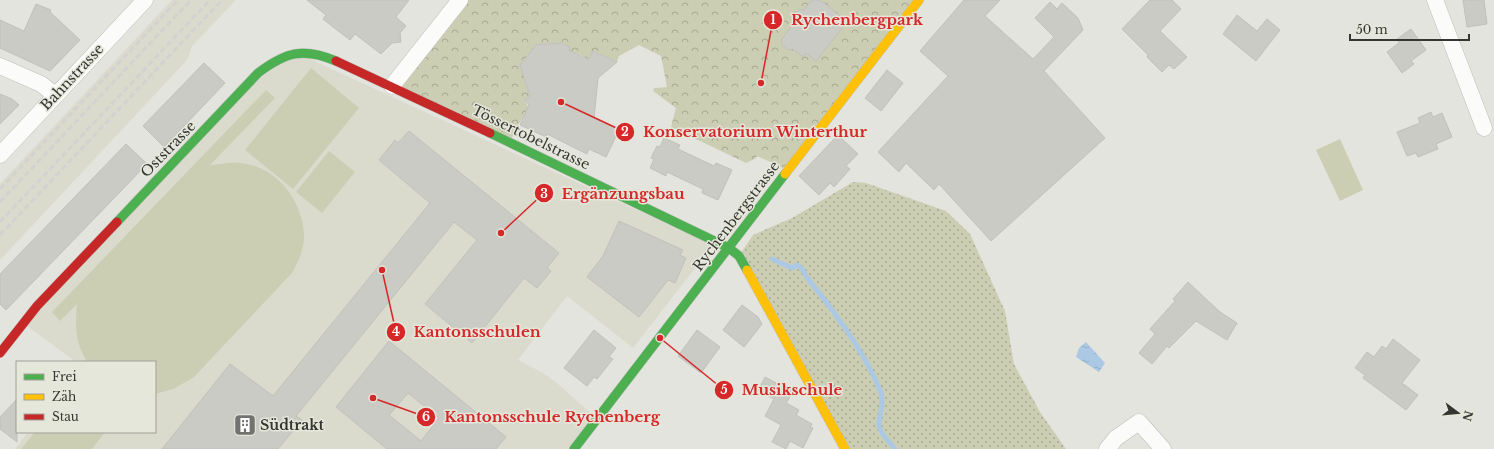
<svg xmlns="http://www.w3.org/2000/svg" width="1494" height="449" font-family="'Libre Baskerville',serif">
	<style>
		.built { fill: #dadbcd }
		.grass { fill: url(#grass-dots) }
		.park { fill: url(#park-crowns) }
		.garden { fill: #ccceb3 }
		.water { fill: url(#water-ripples) }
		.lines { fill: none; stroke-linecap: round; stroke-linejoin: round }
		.stream { stroke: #abc9e4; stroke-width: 5 }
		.building { fill: #cacbc5; stroke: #c1c1bc; fill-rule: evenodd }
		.street-casing { stroke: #bebfba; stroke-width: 17 }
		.fast-casing { stroke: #bebfba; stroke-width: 10 }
		.slow-casing { stroke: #bebfba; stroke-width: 10 }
		.jam-casing { stroke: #bebfba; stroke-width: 10 }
		.street { stroke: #fbfbfa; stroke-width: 16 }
		.fast { stroke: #4caf50; stroke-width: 9 }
		.slow { stroke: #ffc107; stroke-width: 9 }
		.jam { stroke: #c62828; stroke-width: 9 }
		.rail { stroke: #d2d2d0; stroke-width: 3; stroke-dasharray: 6 3; stroke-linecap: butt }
		.labels { text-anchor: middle; stroke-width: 3; stroke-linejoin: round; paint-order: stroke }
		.street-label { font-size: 14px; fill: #353631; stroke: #e6e7db }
		.poi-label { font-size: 14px; font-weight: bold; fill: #353631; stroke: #e6e7db; text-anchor: start }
		.leader { fill: none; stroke: #d62828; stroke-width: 1.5 }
		.callout-dot { fill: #d62828; stroke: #e6e7db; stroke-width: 1.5 }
		.mark-label { font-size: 12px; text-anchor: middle; font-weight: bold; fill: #fff }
		.callout-label { font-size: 15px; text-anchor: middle; font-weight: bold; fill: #d62828; stroke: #e6e7db; stroke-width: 3; stroke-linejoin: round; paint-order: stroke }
	</style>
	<defs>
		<pattern id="grass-dots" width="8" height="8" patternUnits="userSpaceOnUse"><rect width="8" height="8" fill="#ccceb3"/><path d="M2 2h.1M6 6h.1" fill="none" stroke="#a6a892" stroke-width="1.8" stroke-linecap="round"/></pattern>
		<pattern id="park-crowns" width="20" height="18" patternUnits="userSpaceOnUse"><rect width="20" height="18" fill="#ccceb3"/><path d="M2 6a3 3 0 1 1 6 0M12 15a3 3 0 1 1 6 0" fill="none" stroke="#a6a892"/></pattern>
		<pattern id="water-ripples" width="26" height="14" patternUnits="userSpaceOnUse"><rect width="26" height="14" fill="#abc9e4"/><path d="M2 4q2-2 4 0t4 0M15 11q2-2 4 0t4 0" fill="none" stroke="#94adc4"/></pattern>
	</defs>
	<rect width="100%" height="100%" fill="#e4e4de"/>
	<g class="built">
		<path d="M172,0h64l-44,46 -5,14 -187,200v-76z"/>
		<path d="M297,53l416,192 -80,103 -66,-52 -49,64 25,13 14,10 40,36 -23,30h-559l13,-17h127v-70h-79l-53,-39 221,-234z"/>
	</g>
	<path class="grass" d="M853,182l13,1 80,28 24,23 35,77 9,53 26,48 26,37h-221l-106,-193 14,-21 39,-17z"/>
	<path class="park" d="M460,0h459l-131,170 -31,-14 -2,3 -9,4 -75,-36 5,-19 -23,-17 1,-3 13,-1 -6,-31 -22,-11 -20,11 -2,6 -23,-11 -6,8 -19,-9 -44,31 5,15 -5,4 4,9 -11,16 -8,17 -118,-56z"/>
	<g class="garden">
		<path d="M311,68l48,40 -66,81 -48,-39z"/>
		<path d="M266,90l9,8 -65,67c14,-1 22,-4 37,-1 33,6 58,41 57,75 -1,12 -6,24 -12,34l-99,105 -20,11 -18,5v-32h-68c-12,-19 -12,-37 -10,-58l-17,17 -8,-9z"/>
		<path d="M1340,139l23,51 -23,11 -24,-51z"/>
		<path d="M329,151l26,21 -33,41 -26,-21z"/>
		<path d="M35,432h70l-13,17h-71z"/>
	</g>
	<path class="water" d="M1086,342l19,21 -6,9 -23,-15 3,-9z"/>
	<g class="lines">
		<path class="stream" d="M772,259l20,9 5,-3c7,3 7,9 11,14 26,32 58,74 73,114 4,10 -3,23 -2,33 1,7 11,17 16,23"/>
	</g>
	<g class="building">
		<path d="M307,0h102l-13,17 10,9 -6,7 1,9 -9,1 -11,11 -26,-20 -5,6 -13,-10 -14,-11 3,-4z"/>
		<path d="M812,0h7l7,4 21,18 -31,39 -10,-8 -3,4 -10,-8 -5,1 -6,-5 -1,-5 13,-17 -1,-6 5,-7h6z"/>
		<path d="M964,0h36l-15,16 48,43 21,-22 -19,-19 15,-16 7,7 5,-6 16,15 5,12 -39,41 61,67 -114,103 -52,-57 -5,6 -28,-27 -7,9 -21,-20 70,-76 -28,-25z"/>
		<path d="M1150,0h22l9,9 -21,22 27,26 -13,12 -5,-4 -7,7 -15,-15 1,-2 -26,-26z"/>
		<path d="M1463,0h21l3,24 -20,3z"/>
		<path d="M36,4l15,6 -1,2 30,28 -30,31 -50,-23v-28l24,11z"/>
		<path d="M1237,15l20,16 10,-12 13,11 -24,31 -33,-27z"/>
		<path d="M1411,29l15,21 -15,11 3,3 -12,9 -15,-21 12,-9 -2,-4z"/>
		<path d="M561,43l9,4 -1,3 19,10 5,-9 24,11 -19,16 -4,40 25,12 -13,27 -17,-8 -2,5 -40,-20 -1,3 -26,-12 9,-20 -4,-5 5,-4 -10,-31 16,-20z"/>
		<path d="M204,63l21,20 -61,64 -21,-21z"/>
		<path d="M887,70l16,13 -22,28 -16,-13z"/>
		<path d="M0,94l12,5 7,6 -19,19z"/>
		<path d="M1431,112l2,5 9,-4 10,24 -16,7 2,5 -20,8 -2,-4 -9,3 -10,-24 23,-9 -2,-5z"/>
		<path d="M409,131l150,122 -12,15 4,3 -14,17 -13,-10 -52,65 -47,-39 52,-64 -23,-18 -158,194 6,4 -24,29h-116l68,-85 43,32 157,-193 -51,-43 16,-20 3,3z"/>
		<path d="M838,135l20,19 -12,12 4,3 -16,18 -4,-4 -11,12 -20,-19z"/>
		<path d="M664,138l16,7 -2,4 36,17 2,-3 16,7 -14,30 -16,-7 1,-4 -36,-17 -1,4 -16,-8 4,-9 -3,-1 6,-12 3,1z"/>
		<path d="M126,144l21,20 -141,146 -6,-6v-30z"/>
		<path d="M619,221l64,29 -3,5 6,3 -11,25 -7,-3 -29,37 -52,-40 16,-21z"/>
		<path d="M1188,282l32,30 17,11 -10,17 -31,-19 -27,27 -2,-2 -15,18 -13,-11 16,-19 -5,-5 25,-28 -2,-2z"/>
		<path d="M742,305l16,12 4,7 -18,23 -21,-17z"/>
		<path d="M594,330l22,18 -7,9 4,2 -16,20 -3,-2 -7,9 -23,-18z"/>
		<path d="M697,330l23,17 -19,26 -23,-17z"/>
		<path d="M1393,339l27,21 -18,23 16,12 -12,15 -43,-32 2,-3 -10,-7 12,-16 7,5 8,-11 4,3z"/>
		<path d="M389,341l117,96 -10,12h-109l-51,-42zM408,393l31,25 -18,23 -32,-26z"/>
		<path d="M765,377l28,15 -7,11 13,7 -3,5 16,9 -2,3 3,1 -10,20 -13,-7 -4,8 -14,-7 9,-17 -16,-9 9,-17 -16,-8z"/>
		<path d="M17,399v43l-17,-13v-12z"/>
	</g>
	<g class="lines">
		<g class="street-casing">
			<g id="street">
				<path d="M1435,0l49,128"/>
				<path d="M0,66l41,18 14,11"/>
				<path d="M392,86l68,-86"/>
				<path d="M0,155l145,-155"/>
				<path d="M1107,449l9,-11 23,-16 24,27"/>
			</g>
		</g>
		<g class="fast-casing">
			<g id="fast">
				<path d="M490,133l239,115 10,8 8,14"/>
				<path d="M117,222l141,-149c28,-21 45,-26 78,-12"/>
				<path d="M574,449l211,-275"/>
			</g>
		</g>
		<g class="slow-casing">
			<g id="slow">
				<path d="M785,174l134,-174"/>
				<path d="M747,270l98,179"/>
			</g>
		</g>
		<g class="jam-casing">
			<g id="jam">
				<path d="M336,61l154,72"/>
				<path d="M0,353l37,-47 80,-84"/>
			</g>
		</g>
		<use href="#street" class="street"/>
		<use href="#fast" class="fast"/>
		<use href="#slow" class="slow"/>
		<use href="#jam" class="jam"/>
		<g class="rail">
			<path d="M0,189l178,-189"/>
			<path d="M0,202l191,-202"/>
			<path d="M0,222l210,-222"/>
			<path d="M0,235l222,-235"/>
		</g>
	</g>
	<defs>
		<g id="building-square" transform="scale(1.15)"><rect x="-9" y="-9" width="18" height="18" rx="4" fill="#72736e" stroke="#e6e7db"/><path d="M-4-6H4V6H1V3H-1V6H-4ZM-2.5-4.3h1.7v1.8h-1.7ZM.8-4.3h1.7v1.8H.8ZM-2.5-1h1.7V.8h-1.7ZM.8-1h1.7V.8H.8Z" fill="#fff"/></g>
	</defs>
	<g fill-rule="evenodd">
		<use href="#building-square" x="245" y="425"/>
	</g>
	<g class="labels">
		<g class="street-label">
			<text transform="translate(72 77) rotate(-47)" y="5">Bahnstrasse</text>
			<text transform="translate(531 137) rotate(26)" y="5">Tössertobelstrasse</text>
			<text transform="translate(168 149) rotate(-46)" y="5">Oststrasse</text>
			<text transform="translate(736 216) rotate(-53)" y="5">Rychenbergstrasse</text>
		</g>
		<g class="poi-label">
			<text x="260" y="430">Südtrakt</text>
		</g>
	</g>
	<path class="leader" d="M761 83L773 20M561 102L625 132M501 233L544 193M382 270L396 332M660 338L724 390M373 398L426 417"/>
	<g class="callout-dot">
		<circle cx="761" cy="83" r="4"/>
		<circle cx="561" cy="102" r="4"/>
		<circle cx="501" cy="233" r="4"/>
		<circle cx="382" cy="270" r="4"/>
		<circle cx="660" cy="338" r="4"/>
		<circle cx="373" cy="398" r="4"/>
		<circle cx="773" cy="20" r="10"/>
		<circle cx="625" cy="132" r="10"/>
		<circle cx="544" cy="193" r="10"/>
		<circle cx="396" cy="332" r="10"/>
		<circle cx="724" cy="390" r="10"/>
		<circle cx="426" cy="417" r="10"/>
	</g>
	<g class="mark-label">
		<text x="773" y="24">1</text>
		<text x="625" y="136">2</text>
		<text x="544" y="198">3</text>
		<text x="396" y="336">4</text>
		<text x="724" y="394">5</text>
		<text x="426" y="421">6</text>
	</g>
	<g class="callout-label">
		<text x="857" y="25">Rychenbergpark</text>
		<text x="755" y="137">Konservatorium Winterthur</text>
		<text x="623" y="199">Ergänzungsbau</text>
		<text x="477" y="337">Kantonsschulen</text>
		<text x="792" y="395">Musikschule</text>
		<text x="552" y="422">Kantonsschule Rychenberg</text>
	</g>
	<rect x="16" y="361" width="140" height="72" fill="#e6e7db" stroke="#9fa097"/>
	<rect x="24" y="374" width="20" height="6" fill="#4caf50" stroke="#9fa097"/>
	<text x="52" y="381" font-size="12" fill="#353631">Frei</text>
	<rect x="24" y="394" width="20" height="6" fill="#ffc107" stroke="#9fa097"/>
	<text x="52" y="401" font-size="12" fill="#353631">Zäh</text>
	<rect x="24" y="414" width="20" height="6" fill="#c62828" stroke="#9fa097"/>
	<text x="52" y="421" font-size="12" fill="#353631">Stau</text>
	<g transform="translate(1458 413) rotate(106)" stroke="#e6e7db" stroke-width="3" paint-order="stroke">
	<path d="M0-3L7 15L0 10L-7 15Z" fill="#353631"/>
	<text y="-6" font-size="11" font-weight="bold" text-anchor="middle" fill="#353631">N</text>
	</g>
	<path d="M1350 34v6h119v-6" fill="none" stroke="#353631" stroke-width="2"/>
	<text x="1356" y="34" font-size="12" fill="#353631" stroke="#e6e7db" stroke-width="3" paint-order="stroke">50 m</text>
</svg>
